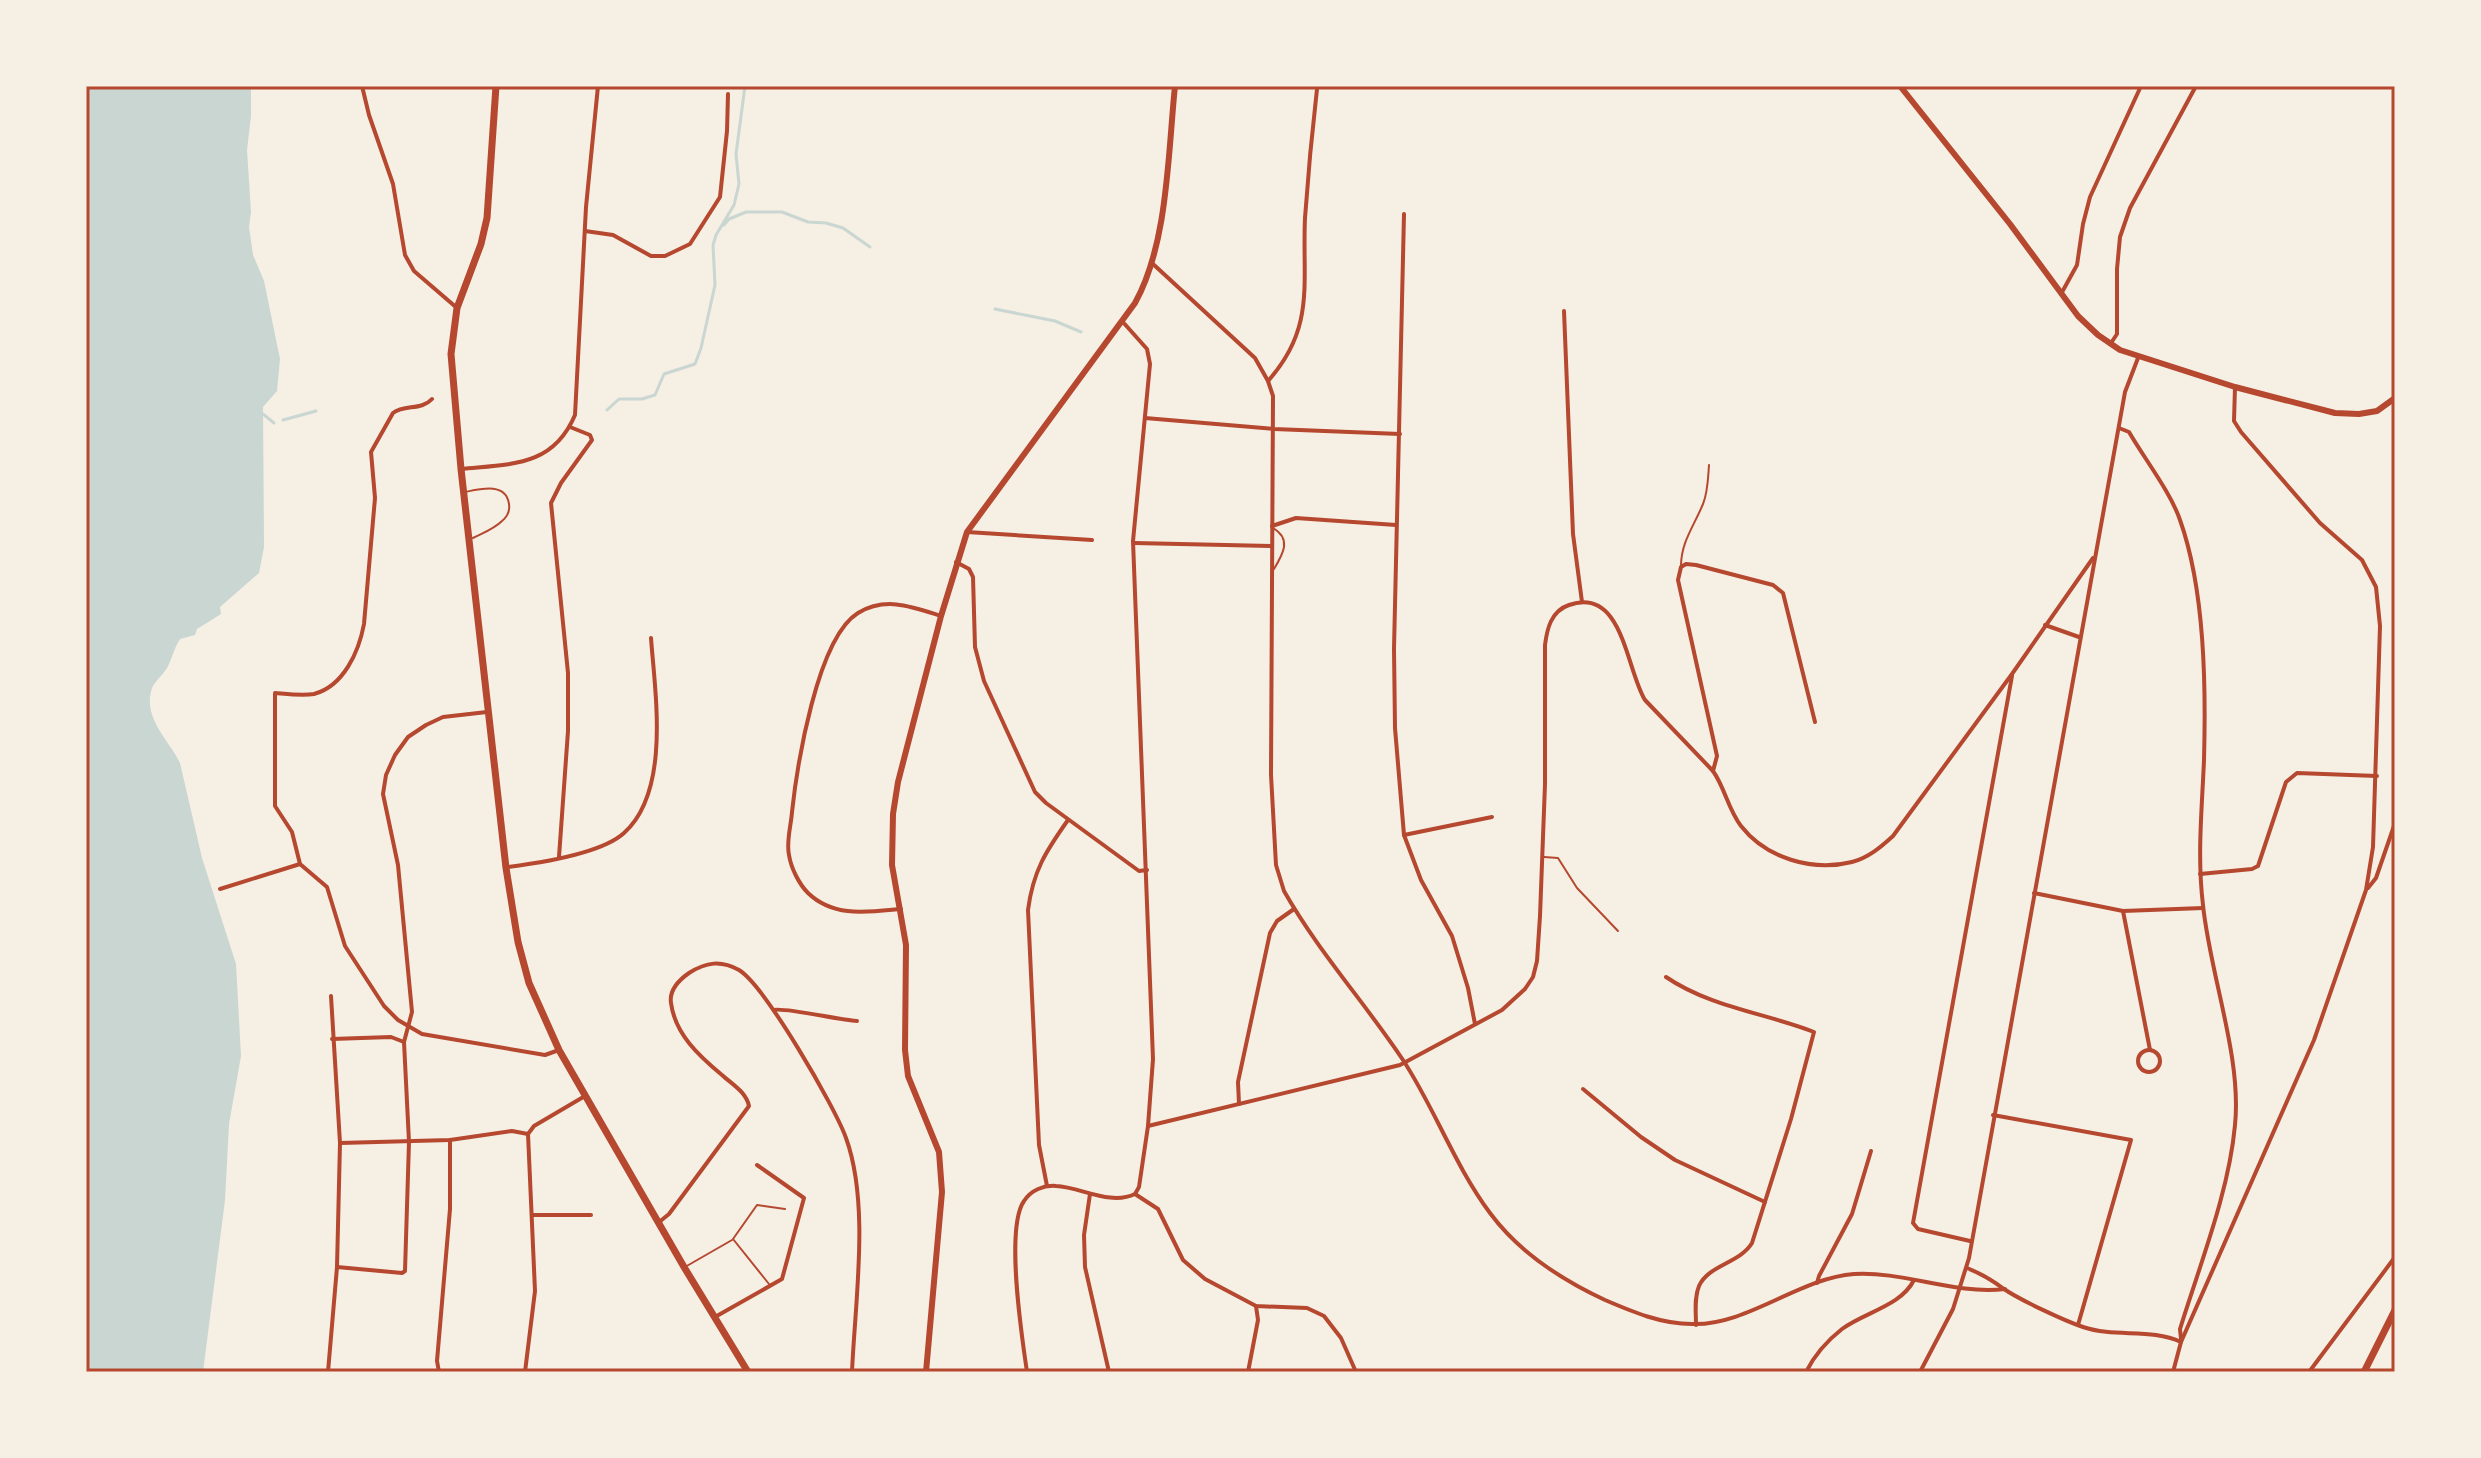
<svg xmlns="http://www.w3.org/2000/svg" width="2481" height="1458" font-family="'DM Sans',sans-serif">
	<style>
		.water { fill: #c9d6d2 }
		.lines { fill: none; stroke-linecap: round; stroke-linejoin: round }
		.stream { stroke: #c9d6d2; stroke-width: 3 }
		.service { stroke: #b5482f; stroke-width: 2 }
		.minor { stroke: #b5482f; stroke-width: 4 }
		.tertiary { stroke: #b5482f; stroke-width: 6 }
		.secondary { stroke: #b5482f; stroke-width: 6 }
		.primary { stroke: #b5482f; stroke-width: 7 }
		.neatline { fill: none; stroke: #b5482f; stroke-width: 3 }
	</style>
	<rect width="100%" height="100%" fill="#f6efe4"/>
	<path class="water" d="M86,86h165v30l-4,34 4,62 -2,15 4,28 11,26 16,78 -3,32 -14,16 1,140 -5,26 -39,34 1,7 -24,15 -2,6 -15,4c-6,9 -8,20 -13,29 -4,7 -12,13 -15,20 -10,30 17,52 28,75l22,95 34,106 5,92 -12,68 -4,76 -22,172h-117z"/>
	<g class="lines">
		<g class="stream">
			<path d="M724,225l5,-6 17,-7h36l26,10 18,1 17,5 27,19"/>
			<path d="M995,309l60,12 26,11"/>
			<path d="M607,410l12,-11h23l13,-4 9,-21 31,-10 6,-16 14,-63 -2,-40 3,-10 18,-30 5,-21 -3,-30 9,-68"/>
			<path d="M263,414l11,9"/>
			<path d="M283,420l33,-9"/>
		</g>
		<g class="service">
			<path d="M465,492c15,-3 41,-10 44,12 1,7 -2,13 -7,17 -8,8 -19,12 -29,17"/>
			<path d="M1273,528c19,11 10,26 1,41"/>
			<path d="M1681,566c0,-24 13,-40 22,-62 5,-12 5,-26 6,-39"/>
			<path d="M1544,857l14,1 19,30 41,43"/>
			<path d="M685,1267l47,-27"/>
			<path d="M769,1284l-36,-45 24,-34 28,4"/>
		</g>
		<g class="minor">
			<path d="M362,86l7,29 24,69 12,71 9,16 43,37"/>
			<path d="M1404,214l-10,435 1,79 9,107 17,45 31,56 16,52 7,36"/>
			<path d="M585,231l28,4 38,21h14l25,-12 30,-47 7,-66 1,-37"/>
			<path d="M1153,264l102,94 13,23 5,15 -2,379 5,90 8,26c34,60 81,112 119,169 32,49 52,106 87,153 28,38 72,67 115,87 28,12 56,24 87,24 55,2 107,-46 162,-50 50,-3 100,21 151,15"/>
			<path d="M2061,294l16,-29 6,-41 7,-27 51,-111"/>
			<path d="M1564,311l9,223 9,68"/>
			<path d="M2111,343l6,-9v-65l3,-32 10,-29 66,-122"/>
			<path d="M1268,381c48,-54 34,-98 37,-163 3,-43 7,-86 12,-129"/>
			<path d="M1145,418l129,11 126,5"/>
			<path d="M2119,428l10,4c15,26 42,61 51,88 25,70 26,167 24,240 -2,49 -7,96 -1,145 7,70 39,152 32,220 -6,67 -35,139 -55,204l1,10"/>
			<path d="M461,469c50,-5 92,-2 114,-54l11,-208 12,-121"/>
			<path d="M2395,493v5"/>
			<path d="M1272,526l24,-8 100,7"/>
			<path d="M967,532l125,8"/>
			<path d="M1134,543l137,3"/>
			<path d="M956,562l13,7 4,8 2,70 9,34 51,111 11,11 93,68 8,-1"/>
			<path d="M2045,625l34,12"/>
			<path d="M1815,722l-32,-129 -10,-8 -77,-20 -10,-1 -5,3 -3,13 39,176 -4,15c12,17 15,38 28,55 25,32 71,46 111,36 16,-4 29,-15 41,-26l119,-162 81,-116"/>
			<path d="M1404,835l88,-18"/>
			<path d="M559,857l9,-126v-58l-17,-170 10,-20 31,-43 -2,-5 -20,-8"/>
			<path d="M300,864l-8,-32 -17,-26v-113c12,1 27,3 39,1 30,-8 45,-43 50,-70l11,-126 -4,-46 22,-39c12,-9 28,-2 39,-14"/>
			<path d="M508,867c31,-4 93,-13 116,-34 47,-42 31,-140 27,-195"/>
			<path d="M2200,874l52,-5 6,-3 28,-84 11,-9 80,3"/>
			<path d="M2368,888l8,-10 19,-55"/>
			<path d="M220,889l80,-25 27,23 18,59 39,60 14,14 24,14 123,21 14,-5"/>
			<path d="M2034,893l89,18 80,-3"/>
			<path d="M901,909c-33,3 -67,9 -93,-16 -9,-9 -17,-25 -19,-38 -3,-13 2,-29 3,-43 5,-46 25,-174 66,-199 28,-17 55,-6 83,3"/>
			<path d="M2123,911l27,139"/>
			<path d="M1666,977c44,30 99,36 148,55l-23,87 -39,124c-12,20 -44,22 -53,43 -5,12 -3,26 -3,39"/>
			<path d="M774,1010c10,-3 65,10 83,11"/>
			<path d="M332,1039l59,-2 13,5"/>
			<circle cx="2149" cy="1061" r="11"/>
			<path d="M1583,1089l58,48 34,23 90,42"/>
			<path d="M1239,1104l-1,-22 32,-149 7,-12 17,-12"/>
			<path d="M1993,1115l138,25 -53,185"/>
			<path d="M1148,1126l252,-61 102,-55 23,-21 8,-12 4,-16 3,-45 5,-132v-139c2,-16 6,-34 24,-40 54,-19 57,64 76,95l68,71"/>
			<path d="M340,1143l110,-3 62,-9 16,3"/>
			<path d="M1047,1186l-8,-41 -11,-235c5,-39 18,-59 40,-90"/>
			<path d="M1090,1194l-6,41 1,32 24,105"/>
			<path d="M1135,1194l23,15 25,51 22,19 51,27 51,2 17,8 17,22 15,34"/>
			<path d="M533,1215h58"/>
			<path d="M658,1223l11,-9 80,-108c-3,-14 -16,-21 -27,-31 -23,-19 -47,-41 -51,-72 -2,-13 8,-23 18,-30 17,-11 32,-13 50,-3 26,16 96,137 107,168 24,66 9,163 6,234"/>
			<path d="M1970,1241l-52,-12 -5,-6 99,-547"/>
			<path d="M337,1267l65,6 3,-2 4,-129 -5,-100 8,-30 -14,-147 -15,-71 3,-19 9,-20 13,-18 18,-12 17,-8 44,-5"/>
			<path d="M1967,1268c15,6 25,12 37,21 16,11 61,32 79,38 32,11 68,1 98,15"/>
			<path d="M1817,1283l2,-7 33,-62 19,-63"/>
			<path d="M715,1317l67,-38 22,-81 -47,-33"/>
			<path d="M328,1372l9,-105 3,-124 -9,-147"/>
			<path d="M439,1372l-2,-11 13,-152v-69"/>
			<path d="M525,1372l10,-81 -7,-157 6,-8 51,-30"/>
			<path d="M1027,1372c-5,-34 -22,-144 -3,-171 7,-11 20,-16 32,-15 25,1 54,20 79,8l4,-7 9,-61 5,-67 -20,-518 17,-177 -3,-15 -25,-28"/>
			<path d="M1248,1372l10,-52 -2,-14"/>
			<path d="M1806,1372c8,-16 22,-32 36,-43 23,-17 59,-23 72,-49"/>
			<path d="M1920,1372l33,-63 16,-51 156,-866 13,-34"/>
			<path d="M2173,1372l8,-30 133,-302 52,-150 7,-43 7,-221 -4,-39 -14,-27 -42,-37 -79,-91 -7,-11 1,-34"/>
			<path d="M2309,1372l86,-115"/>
		</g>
		<path class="tertiary" d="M926,1372l16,-180 -3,-40 -31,-76 -3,-26 1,-105 -14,-80 1,-51 5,-32 43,-166 26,-84 168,-229c33,-59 33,-150 40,-217"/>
		<path class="secondary" d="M1900,86l110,138 68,92 20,19 22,15 115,37 100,26 24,1 18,-3 18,-13"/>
		<g class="primary">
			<path d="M496,86l-9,132 -6,26 -24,64 -6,46 10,115 45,399 12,74 11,41 30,67 125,217 64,105"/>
			<path d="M2364,1372l31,-62"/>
		</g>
	</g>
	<rect width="2481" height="1458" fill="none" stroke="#f6efe4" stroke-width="176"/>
	<rect x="88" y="88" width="2305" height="1282" class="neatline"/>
</svg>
